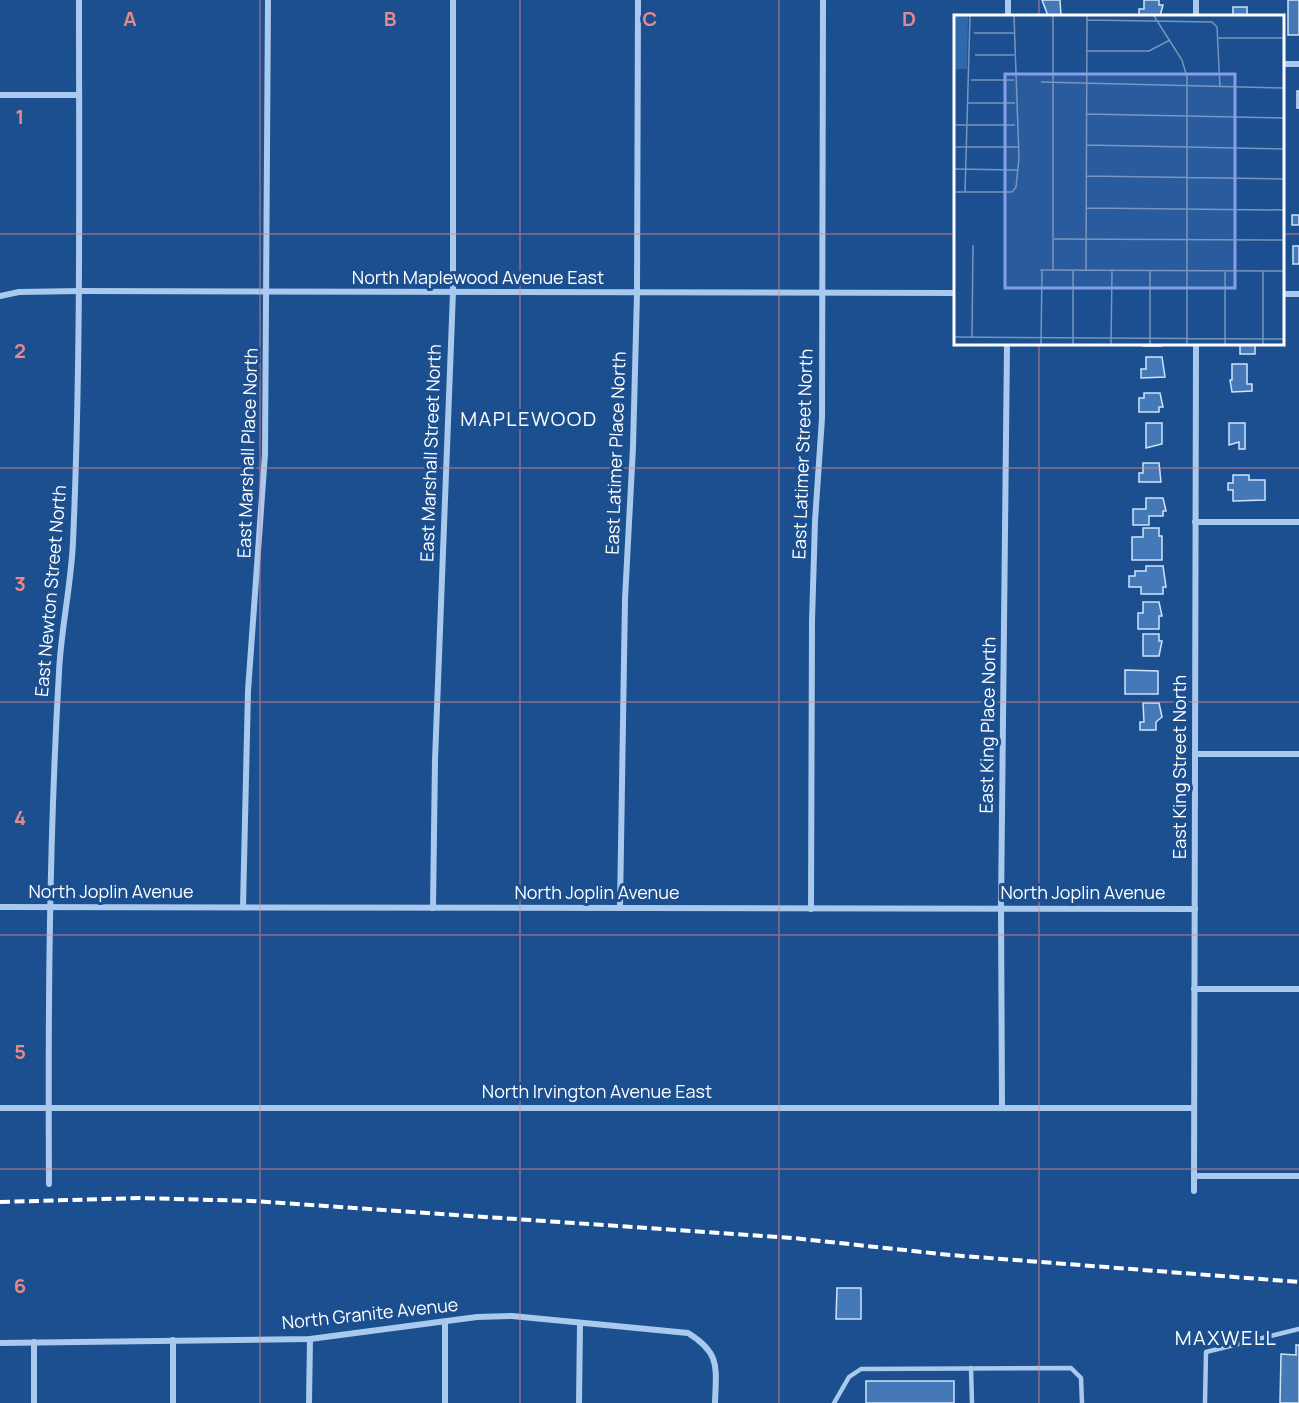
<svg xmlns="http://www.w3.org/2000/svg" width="1299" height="1403" font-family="Manrope,sans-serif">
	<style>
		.building { fill: #4478b7; stroke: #cfe3fa; stroke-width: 1.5 }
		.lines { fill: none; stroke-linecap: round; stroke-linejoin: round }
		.lane { stroke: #a9c9ee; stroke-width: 4.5 }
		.street { stroke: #a9c9ee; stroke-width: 6 }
		.rail { stroke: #fff; stroke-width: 4; stroke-dasharray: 10 4.5; stroke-linecap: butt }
		.grid { fill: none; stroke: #e88989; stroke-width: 1.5; stroke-opacity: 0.55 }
		.labels { text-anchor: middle; stroke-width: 6; stroke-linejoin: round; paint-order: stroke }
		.street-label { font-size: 18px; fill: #fff; stroke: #1b4f8f }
		.neighbourhood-label { font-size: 20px; letter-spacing: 1.5px; fill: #fff; stroke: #1b4f8f }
		.inset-road { fill: none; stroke: #7695bc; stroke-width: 1.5 }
		.view { fill: #839eea; fill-opacity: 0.15; stroke: #839eea; stroke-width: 3 }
		.inset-edge { fill: none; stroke: #fff; stroke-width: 3 }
		.grid-label { font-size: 20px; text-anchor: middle; font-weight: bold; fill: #e88989; stroke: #1b4f8f; stroke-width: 6; stroke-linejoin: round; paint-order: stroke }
	</style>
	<rect width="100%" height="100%" fill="#1b4f8f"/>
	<g class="building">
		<path d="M1042,0h18l1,16h-13z"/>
		<path d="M1144,0h15v5h4l-3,11h-21v-7h5z"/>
		<rect x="1288" y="0" width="11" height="35"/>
		<rect x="1233" y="7" width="14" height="9"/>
		<rect x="1297" y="91" width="2" height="17"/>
		<rect x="1292" y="215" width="7" height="10"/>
		<rect x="1293" y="246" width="6" height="18"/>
		<rect x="1143" y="344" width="19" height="2"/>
		<rect x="1240" y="344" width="15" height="10"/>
		<path d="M1146,357h16l3,20 -24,1v-9h5z"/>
		<path d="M1232,364h15v20h5v7l-20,1 -2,-12h2z"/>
		<path d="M1144,393h16l3,14h-4v5h-20v-14h5z"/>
		<path d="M1146,423h16v21l-16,4z"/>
		<path d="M1229,423h16v26h-6v-7l-10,3z"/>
		<path d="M1143,463h16l2,19h-22v-9h4z"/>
		<path d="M1233,475h16v5h16v20l-32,1v-11h-5v-7h5z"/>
		<path d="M1146,498h17l3,13h-3v5h-14v9h-16v-16h13z"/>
		<path d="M1143,528h16v8h3v24h-30v-23h11z"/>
		<path d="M1146,566h17l3,21h-3v7h-22v-7h-12v-11h6v-5h11z"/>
		<path d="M1143,602h16l3,14h-3v13h-21v-16h5z"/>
		<path d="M1143,634h16v7h3l-3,15h-16z"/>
		<path d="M1125,670l33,1v23h-33z"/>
		<path d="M1143,703h16l3,14 -6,5v8h-16v-8h4z"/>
		<path d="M837,1288h24v31h-25z"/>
		<path d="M1296,1345h3v58h-19l1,-49 15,1z"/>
		<rect x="866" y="1381" width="88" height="22"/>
	</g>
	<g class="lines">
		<g class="lane">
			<path d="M971,1368l1,35"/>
			<path d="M834,1403l15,-26 12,-8 210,-1 10,10 1,25"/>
			<path d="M1205,1403l1,-51 93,-23"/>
		</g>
		<g class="street">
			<path d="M1008,16v-16"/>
			<path d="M1196,16v-16"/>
			<path d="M1282,64h17"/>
			<path d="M0,95h79"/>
			<path d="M1282,294h17"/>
			<path d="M0,296l19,-4 61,-1 876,2"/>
			<path d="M1195,522h104"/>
			<path d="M1195,754h104"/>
			<path d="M0,907l1195,2"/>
			<path d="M243,907l5,-216 17,-237 3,-454"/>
			<path d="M620,907l5,-308 8,-152 4,-153 1,-294"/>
			<path d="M433,908l2,-148 18,-468v-292"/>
			<path d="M811,909l1,-288 3,-100 7,-103 1,-418"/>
			<path d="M1194,989h105"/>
			<path d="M1002,1106l-1,-199 6,-563"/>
			<path d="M0,1108h1194"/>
			<path d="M1194,1176h105"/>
			<path d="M49,1184c-1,-171 0,-341 10,-512 2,-43 12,-86 14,-130 8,-181 6,-361 6,-542"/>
			<path d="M1194,1191l2,-847"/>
			<path d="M173,1340v63"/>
			<path d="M34,1342v61"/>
			<path d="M0,1343l310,-4 167,-22 35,-1 176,17c33,20 28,35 27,70"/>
			<path d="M309,1403l1,-64"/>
			<path d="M445,1403v-81"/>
			<path d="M579,1403l1,-79"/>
		</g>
		<path class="rail" d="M0,1202l140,-4 112,3 541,37 157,17 349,27"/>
	</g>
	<path class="grid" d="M260,0v1403M520,0v1403M779,0v1403M1039,0v16M0,234h956M1282,234h17M1039,344v1059M0,468h1299M0,702h1299M0,935h1299M0,1169h1299"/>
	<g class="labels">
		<g class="street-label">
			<text x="478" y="284">North Maplewood Avenue East</text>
			<text transform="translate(248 453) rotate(-88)" y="6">East Marshall Place North</text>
			<text transform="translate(431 453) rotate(-88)" y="6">East Marshall Street North</text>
			<text transform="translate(616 453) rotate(-88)" y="6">East Latimer Place North</text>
			<text transform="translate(803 454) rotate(-88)" y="6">East Latimer Street North</text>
			<text transform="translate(51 591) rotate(-85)" y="6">East Newton Street North</text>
			<text transform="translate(988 725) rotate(-89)" y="6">East King Place North</text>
			<text transform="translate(1180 767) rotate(-90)" y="6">East King Street North</text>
			<text x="111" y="898">North Joplin Avenue</text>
			<text x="597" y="899">North Joplin Avenue</text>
			<text x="1083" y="899">North Joplin Avenue</text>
			<text x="597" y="1098">North Irvington Avenue East</text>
			<text transform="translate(370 1314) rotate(-6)" y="6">North Granite Avenue</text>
		</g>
		<g class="neighbourhood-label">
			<text x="529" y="426">MAPLEWOOD</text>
			<text x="1226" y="1345">MAXWELL</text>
		</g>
	</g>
	<g transform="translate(954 15)">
		<rect width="330" height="330" fill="#1b4f8f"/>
		<path d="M0,1h14l-1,53h-13z" fill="#2e69ad"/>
		<path class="inset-road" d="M99,1v254M200,1l28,44 5,17v267M133,5l125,2 5,5 3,60M20,18h40M263,23h67M132,36h63l21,-11M21,40h39M17,65h43M87,67l243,6M14,88h47M132,99l198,4M0,110h61M132,130l198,4M0,132h64M0,154l64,1M132,161l198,3M0,177h58l4,-5 3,-29 -5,-142M11,177l5,-176M132,193l198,2M100,224l230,1M86,255l244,1M119,256v73M132,256l1,-255M271,256v73M309,256v73M0,322l330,2M18,322l1,-92M87,329l1,-73M157,329l1,-73M196,329v-73"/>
		<path class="view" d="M51,59h230v214h-230z"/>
		<rect width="330" height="330" class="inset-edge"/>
	</g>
	<g class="grid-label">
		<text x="130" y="26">A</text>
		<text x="390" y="26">B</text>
		<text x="650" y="26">C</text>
		<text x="909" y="26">D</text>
		<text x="20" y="124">1</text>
		<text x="20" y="358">2</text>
		<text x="20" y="591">3</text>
		<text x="20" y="825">4</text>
		<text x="20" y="1059">5</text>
		<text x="20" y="1293">6</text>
	</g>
</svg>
